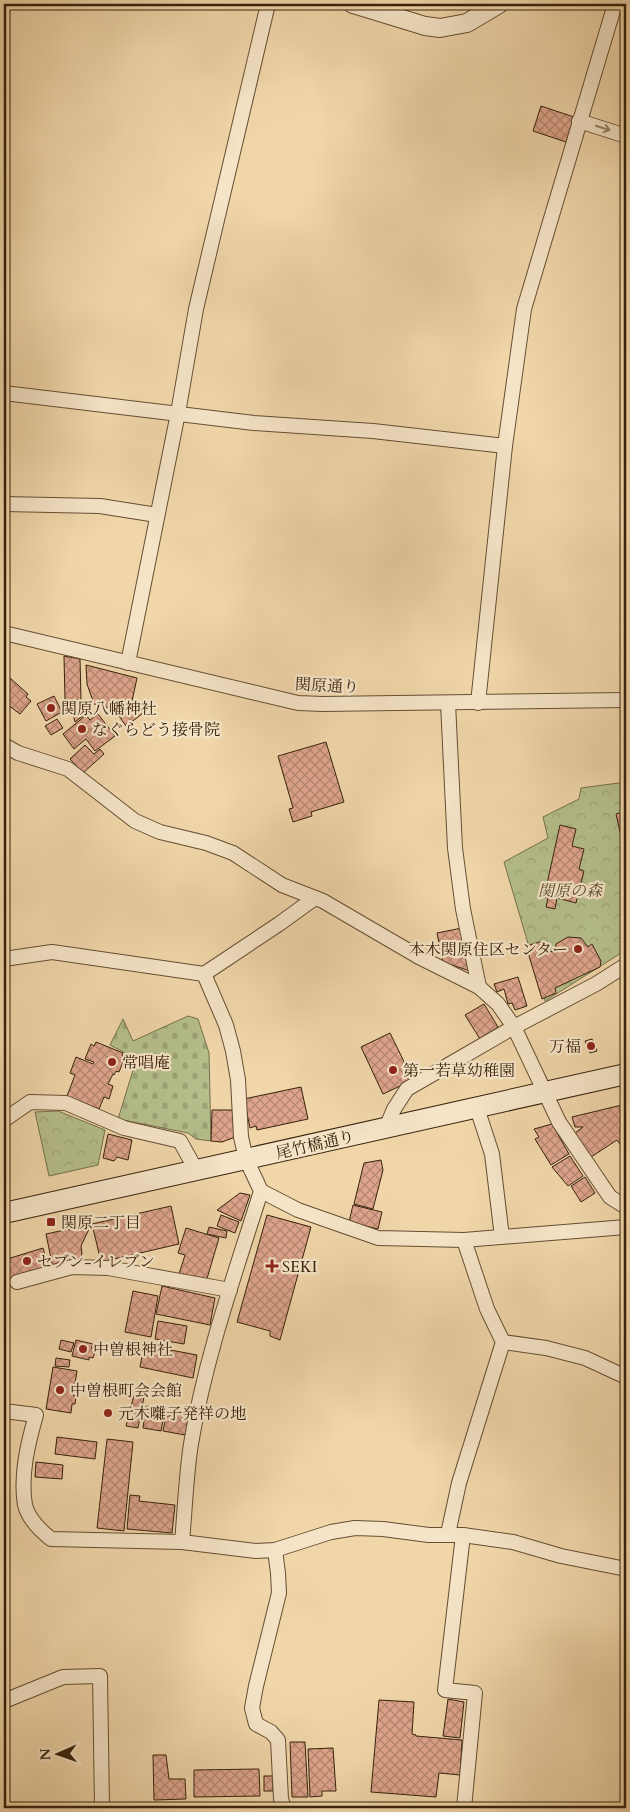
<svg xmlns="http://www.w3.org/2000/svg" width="630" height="1812" font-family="Cardo,'Noto Serif JP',serif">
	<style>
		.cemetery { fill: url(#cemetery-stones); stroke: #76704b }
		.park { fill: url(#park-crowns); stroke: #76704b }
		.building { fill: url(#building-cross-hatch); stroke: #37210b }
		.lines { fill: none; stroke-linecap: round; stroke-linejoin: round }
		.minor-casing { stroke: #654e32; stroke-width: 16 }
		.tertiary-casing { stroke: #654e32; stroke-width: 20 }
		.secondary-casing { stroke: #37210b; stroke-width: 22 }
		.minor { stroke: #f5e4c7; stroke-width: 14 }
		.tertiary { stroke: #f5e4c7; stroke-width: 18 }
		.secondary { stroke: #f5e4c7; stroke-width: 20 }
		.oneway { stroke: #968269 }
		.poi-dot { fill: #8f2418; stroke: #f5e4c7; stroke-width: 2 }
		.labels { text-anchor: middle; stroke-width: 4.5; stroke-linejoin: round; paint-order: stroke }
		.street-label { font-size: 16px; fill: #37210b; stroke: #f5e4c7 }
		.poi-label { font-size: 16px; fill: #37210b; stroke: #f5e4c7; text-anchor: start }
		.park-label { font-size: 16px; font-style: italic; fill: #56482b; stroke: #f5e4c7 }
	</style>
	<defs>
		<pattern id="cemetery-stones" width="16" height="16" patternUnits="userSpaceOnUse" patternTransform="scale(1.25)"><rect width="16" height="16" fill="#b5bf8b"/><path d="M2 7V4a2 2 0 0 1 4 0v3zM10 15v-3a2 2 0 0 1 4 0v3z" fill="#9ca477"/></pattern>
		<pattern id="park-crowns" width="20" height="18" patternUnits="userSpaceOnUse" patternTransform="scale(1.25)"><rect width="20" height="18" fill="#b5bf8b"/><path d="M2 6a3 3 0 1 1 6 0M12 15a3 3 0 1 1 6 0" fill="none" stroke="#9ca477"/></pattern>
		<pattern id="building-cross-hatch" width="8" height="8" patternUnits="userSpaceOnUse" patternTransform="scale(1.25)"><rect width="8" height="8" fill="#dea58c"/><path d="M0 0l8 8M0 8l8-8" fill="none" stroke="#b58671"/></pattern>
	</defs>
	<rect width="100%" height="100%" fill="#f0d6a9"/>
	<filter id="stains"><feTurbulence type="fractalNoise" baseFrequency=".004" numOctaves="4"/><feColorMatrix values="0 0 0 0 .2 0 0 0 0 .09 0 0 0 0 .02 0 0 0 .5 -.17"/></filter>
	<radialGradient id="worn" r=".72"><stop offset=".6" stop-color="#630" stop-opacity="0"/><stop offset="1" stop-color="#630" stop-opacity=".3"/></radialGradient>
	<path class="cemetery" d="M188,1016l10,3 11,34 2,88 -15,-2 -8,-6 -70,-14 16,-52 -1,-10 -23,-12 13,-26 10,22z"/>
	<g class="park">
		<path d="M626,782v168l-81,51 -41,-139 44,-24 -5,-21 36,-18 2,-11z"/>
		<path d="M58,1111l47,19 -7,35 -49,11 -14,-64z"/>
	</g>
	<g class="building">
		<path d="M541,106l33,11 -8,25 -33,-11z"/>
		<path d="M64,656l16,3 1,41h-16z"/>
		<path d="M86,665l51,13 -5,23 10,13 -16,12 -12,-17 -20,-5 -7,-20z"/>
		<path d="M10,678l18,16 -2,3 5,4 -11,13 -16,-12v-22l2,2z"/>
		<path d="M54,696l8,16 -16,9 -9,-17z"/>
		<path d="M75,701h6l3,14 -9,7 -5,-20z"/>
		<path d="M98,714l17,22 -20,15 -9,-12 -12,10 -11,-15 23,-19 4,5z"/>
		<path d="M57,719l6,9 -12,7 -6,-9z"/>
		<path d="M326,742l18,60 -33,10 1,4 -19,6 -4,-13 4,-1 -15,-52z"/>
		<path d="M85,745l9,9 6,-5 4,5 -21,19 -13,-14z"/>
		<path d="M626,811v47l-10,-44z"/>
		<path d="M560,825l16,4 -4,17 12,3 -5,20 5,2 -8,32 -19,-5 -2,11 -9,-2 2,-9 -4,-1z"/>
		<path d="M462,928l8,43 -27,-9 -6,-29z"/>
		<path d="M568,937l13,1 7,9 4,-3 9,17 -1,6 -45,21 1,5 -14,6 -16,-53 17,-5 4,12 8,-3 1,-6z"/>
		<path d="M518,977l9,29 -12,4 -3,-7 -4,1 -4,-15 -7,3 -3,-8z"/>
		<path d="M484,1004l14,23 -18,12 -15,-24z"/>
		<path d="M390,1033l23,47 -30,14 -22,-47z"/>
		<path d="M592,1039l5,12 -7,2 -5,-12z"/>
		<path d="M96,1042l27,11 -1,3 3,1 -6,15 -3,-1 -2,4 -1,-1 -5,10 5,2 -4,13 -5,-2 -5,12 -32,-13 8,-21 -5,-2 6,-16 17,7 1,-2 -9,-3 6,-15 3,2z"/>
		<path d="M301,1087l7,32 -51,11 -1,-4 -6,2 -6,-29z"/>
		<path d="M626,1104v48l-9,-12 -26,17 -16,-24 8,-6h-8l-3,-10z"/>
		<path d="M212,1110h25l1,26 -16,6 -11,-1z"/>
		<path d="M552,1124l17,30 -18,11 -16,-26 4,-2 -5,-8z"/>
		<path d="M108,1134l24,6 -4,20 -11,-3 -3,4 -11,-3z"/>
		<path d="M570,1156l13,20 -15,10 -16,-19z"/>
		<path d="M381,1160l2,10 -10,39 -19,-5 10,-41z"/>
		<path d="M585,1177l10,16 -14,9 -10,-16z"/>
		<path d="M240,1193l10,2 -9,26 -24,-11z"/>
		<path d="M353,1205l29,7 -4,17 -29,-7z"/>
		<path d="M171,1206l8,38 -78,18 -9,-38z"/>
		<path d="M221,1215l18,7 -4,11 -18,-7z"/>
		<path d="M267,1215l44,12 -31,113 -10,-4v-5l-33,-9z"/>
		<path d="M88,1225l1,4 -8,17 1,7 -2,10 -27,5 -7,-34z"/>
		<path d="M209,1227l18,4 -1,7 -19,-4z"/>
		<path d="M186,1228l33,10 -13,44 -27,-8 6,-19 -7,-2z"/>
		<path d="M43,1248l5,18 -44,15v-21z"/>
		<path d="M162,1286l53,12 -5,27 -54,-11z"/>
		<path d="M133,1291l25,5 -7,41 -26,-5z"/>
		<path d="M158,1321l29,5 -3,18 -29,-5z"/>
		<path d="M61,1340l13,3 -3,9 -12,-3z"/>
		<path d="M76,1340l17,4 -2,4 5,1 -3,9 -4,-1v3l-17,-4z"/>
		<path d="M144,1345l53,10 -4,23 -53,-11z"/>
		<path d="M56,1358l14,2 -1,7 -14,-1z"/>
		<path d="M53,1367l24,4 -4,24 3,1 -1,8h-3l-1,9 -25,-4z"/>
		<path d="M134,1395l10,2 -6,31 -12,-2z"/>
		<path d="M146,1406l19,4 -4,21 -18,-3z"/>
		<path d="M171,1412l18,3 -4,20 -22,-4 3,-15h4z"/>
		<path d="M57,1437l40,5 -2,17 -40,-5z"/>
		<path d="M107,1439l26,3 -9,89 -27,-3z"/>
		<path d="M36,1462l27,3 -1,14 -27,-2z"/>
		<path d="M130,1495l10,1 -1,5 36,4 -3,28 -45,-4z"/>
		<path d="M448,1699l16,3 -4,36 -17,-2z"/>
		<path d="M379,1700l35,2 -2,32 4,1v1l46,4 -2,35 -21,-2 -3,24 -65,-5z"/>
		<path d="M290,1742h15l3,55h-16z"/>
		<path d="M333,1748l3,43h-14v5l-12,1 -2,-48z"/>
		<path d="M153,1755h13l3,24h16l1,20 -32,1z"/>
		<path d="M259,1769l1,27 -66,1v-27z"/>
		<rect x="264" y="1776" width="9" height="15"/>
	</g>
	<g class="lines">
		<g class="minor-casing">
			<g id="minor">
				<path d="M579,121l47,15"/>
				<path d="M4,393l250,30 119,8 132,15"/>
				<path d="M4,504l96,2 57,9"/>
				<path d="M4,633l294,70 24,1 304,-4"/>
				<path d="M128,663l50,-250 18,-104 72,-305"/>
				<path d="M448,703l7,145 8,61 16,78"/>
				<path d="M478,703l27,-257 19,-137 91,-305"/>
				<path d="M4,745l14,8 50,16 67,52 25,11 46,11 27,10 49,32 41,16 96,56 60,30 19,17 16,23 45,95 51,75 16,10"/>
				<path d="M4,959l48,-7 152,22 22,51 7,26 5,29 3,57 5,22 15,32c-26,83 -56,167 -70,253 -5,32 -6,65 -9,98"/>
				<path d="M204,974l75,-50 36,-26"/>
				<path d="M477,1108l15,46 10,83"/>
				<path d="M4,1120l26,-18 36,1 58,25 56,13 16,29"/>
				<path d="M386,1128l8,-19 13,-20 107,-62 82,-43 30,-19"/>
				<path d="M261,1191l37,19 80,28 86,2 162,-13"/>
				<path d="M17,1282l55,-15 36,1 122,22"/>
				<path d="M503,1342l43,6 39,10 41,19"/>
				<path d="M4,1411l32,4c-8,28 -16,60 -11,90 3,13 16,26 26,34l131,3 74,9 19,-1 56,-18 24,-4 28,1 46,6h34l50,7 48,14 65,13"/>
				<path d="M448,1534l11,-51 44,-141 -16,-33 -23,-69"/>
				<path d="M463,1535l-18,155 30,3 -11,115"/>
				<path d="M275,1550l3,23 1,20 -23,93 -4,22 4,16 15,8 7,8 3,59 3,9"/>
				<path d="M4,1701l59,-24 37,-1 2,132"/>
			</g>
		</g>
		<g class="tertiary-casing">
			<path id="tertiary" d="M353,4l72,22 15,2 27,-5 32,-19"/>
		</g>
		<g class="secondary-casing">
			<path id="secondary" d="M4,1213l622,-139"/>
		</g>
		<use href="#minor" class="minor"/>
		<use href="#tertiary" class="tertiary"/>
		<use href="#secondary" class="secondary"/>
	</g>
	<defs><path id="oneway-shaft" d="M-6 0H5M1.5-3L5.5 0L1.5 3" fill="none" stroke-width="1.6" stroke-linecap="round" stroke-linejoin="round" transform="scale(1.25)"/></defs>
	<use class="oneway" href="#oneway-shaft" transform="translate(603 128) rotate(18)"/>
	<g class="poi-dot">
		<circle cx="51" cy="708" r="5"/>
		<circle cx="82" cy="729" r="5"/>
		<circle cx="578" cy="949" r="5"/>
		<circle cx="591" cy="1046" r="5"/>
		<circle cx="112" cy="1062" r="5"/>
		<circle cx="393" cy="1070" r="5"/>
		<rect x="46" y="1217" width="10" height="10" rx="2.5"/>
		<circle cx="27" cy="1261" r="5"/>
		<path d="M269.5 1258.5h5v5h5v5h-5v5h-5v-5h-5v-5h5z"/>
		<circle cx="83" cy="1349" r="5"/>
		<circle cx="60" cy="1390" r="5"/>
		<circle cx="108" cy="1413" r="5"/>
	</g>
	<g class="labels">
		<g class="street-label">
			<text transform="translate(327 685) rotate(3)" y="6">関原通り</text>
			<text transform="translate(315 1144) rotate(-13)" y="6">尾竹橋通り</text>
		</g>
		<g class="poi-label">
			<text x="61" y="714">関原八幡神社</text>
			<text x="92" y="735">なぐらどう接骨院</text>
			<text x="568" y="955" text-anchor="end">本木関原住区センター</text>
			<text x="581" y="1052" text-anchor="end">万福</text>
			<text x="122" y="1068">常唱庵</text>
			<text x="403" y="1076">第一若草幼稚園</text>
			<text x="61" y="1228">関原二丁目</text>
			<text x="37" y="1267">セブン-イレブン</text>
			<text x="282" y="1272">SEKI</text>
			<text x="93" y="1355">中曽根神社</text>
			<text x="70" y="1396">中曽根町会会館</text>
			<text x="118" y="1419">元木囃子発祥の地</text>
		</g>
		<g class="park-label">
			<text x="570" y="896">関原の森</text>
		</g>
	</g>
	<rect width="630" height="1812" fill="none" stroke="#f0d6a9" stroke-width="20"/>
	<rect x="5" y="5" width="620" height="1802" fill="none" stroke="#37210b" stroke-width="2.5"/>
	<rect x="10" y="10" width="610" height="1792" fill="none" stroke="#37210b"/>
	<g transform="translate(58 1754) rotate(268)" stroke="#f5e4c7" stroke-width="4" paint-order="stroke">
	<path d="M0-4L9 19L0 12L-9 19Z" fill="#37210b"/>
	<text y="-8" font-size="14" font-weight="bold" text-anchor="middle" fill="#37210b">N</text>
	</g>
	<rect width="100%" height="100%" filter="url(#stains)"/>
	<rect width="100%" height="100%" fill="url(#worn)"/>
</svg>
